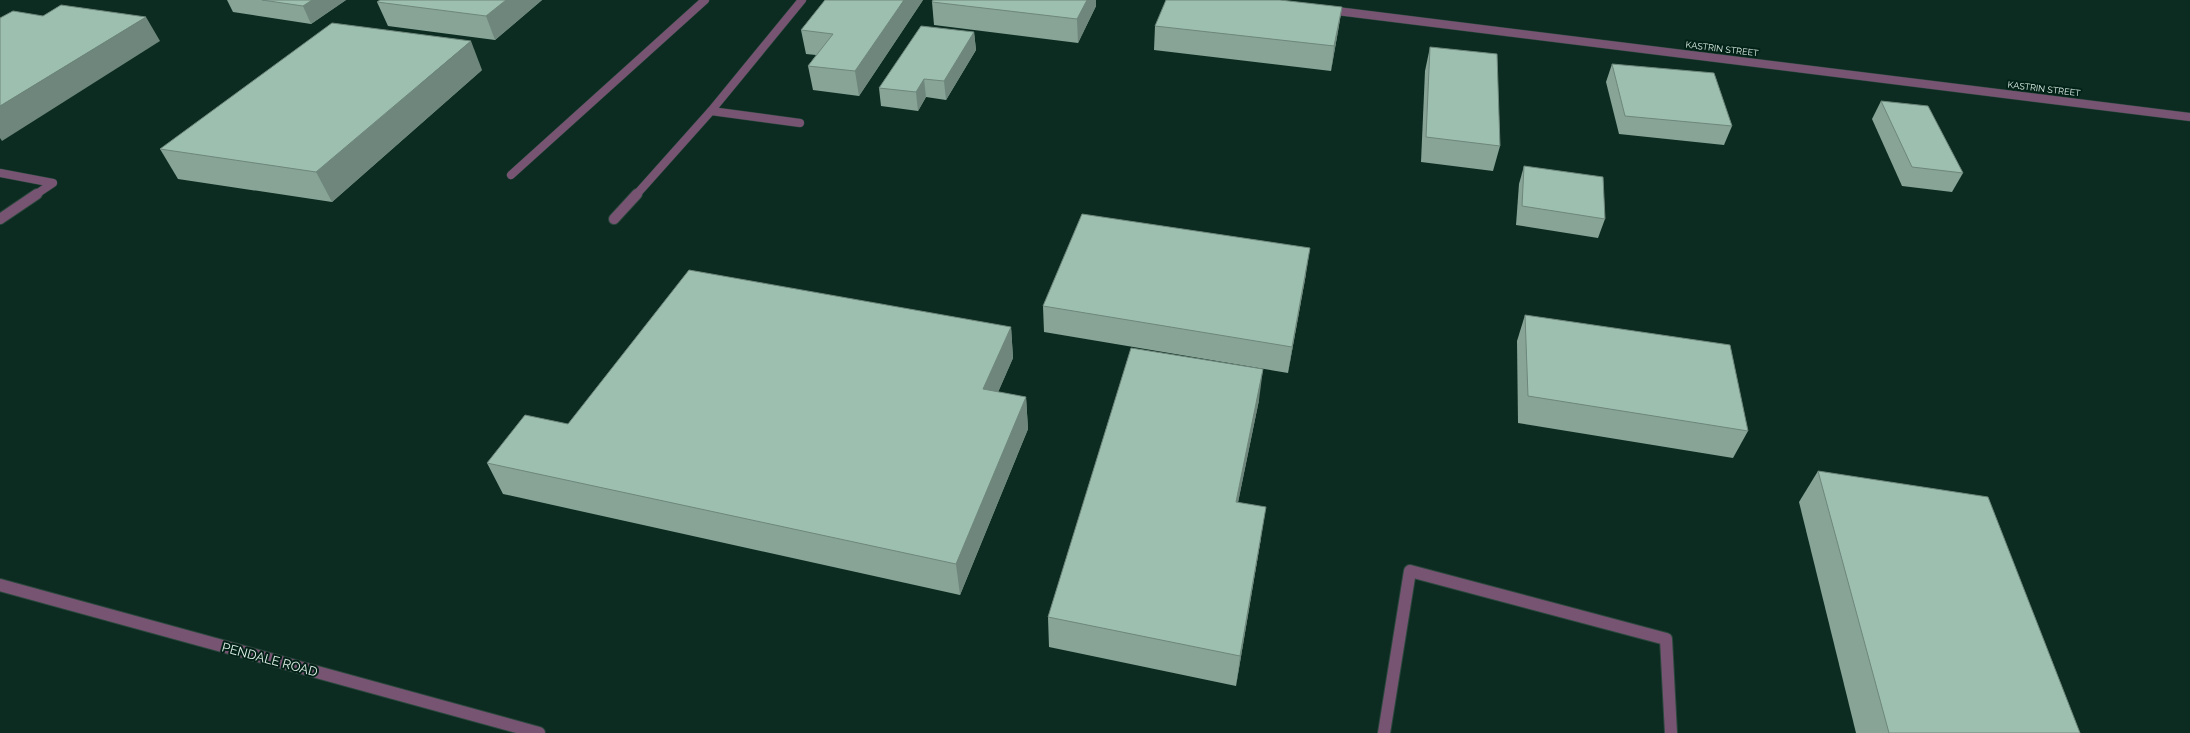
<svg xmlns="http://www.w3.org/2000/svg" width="2190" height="733" font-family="Raleway,sans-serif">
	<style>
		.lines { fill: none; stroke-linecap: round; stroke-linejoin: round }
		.minor-far2-casing { stroke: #2b483d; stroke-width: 9 }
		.minor-far1-casing { stroke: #2b483d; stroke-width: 12 }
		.minor-casing { stroke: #2b483d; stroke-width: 14 }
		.minor-far2 { stroke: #785473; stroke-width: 8 }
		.minor-far1 { stroke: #785473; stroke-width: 10 }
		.minor { stroke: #785473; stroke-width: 12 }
		.wall { fill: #87a497 }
		.shaded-wall { fill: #6e867b }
		.building { fill: #9dbfb0; stroke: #6e867b }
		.labels { text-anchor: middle; stroke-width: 4; stroke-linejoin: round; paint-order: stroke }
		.far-street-label { font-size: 9px; fill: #e0f1e9; stroke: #032217 }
		.near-street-label { font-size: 13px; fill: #e0f1e9; stroke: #032217 }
	</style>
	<rect width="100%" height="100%" fill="#0d2c21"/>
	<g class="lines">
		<g class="minor-far2-casing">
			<g id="minor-far2">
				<path d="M1329,10l861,107"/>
				<path d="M800,123l-89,-12 91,-111"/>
				<path d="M0,173l53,10 -18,12"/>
				<path d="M511,175l194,-175"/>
				<path d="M636,195l75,-84"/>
			</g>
		</g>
		<g class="minor-far1-casing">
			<g id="minor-far1">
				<path d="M0,219l37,-25"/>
				<path d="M614,219l23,-25"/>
			</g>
		</g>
		<g class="minor-casing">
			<g id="minor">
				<path d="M0,585l539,148"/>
				<path d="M1384,733l26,-162 256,68 5,94"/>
			</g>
		</g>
		<use href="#minor-far2" class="minor-far2"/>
		<use href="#minor-far1" class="minor-far1"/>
		<use href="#minor" class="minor"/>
	</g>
	<g class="wall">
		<path d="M227,0h119l-35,24 -78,-12z"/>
		<path d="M542,0l-47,40 -107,-14 -11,-24z"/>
		<path d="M923,0l-64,96 -46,-6 -5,-24 8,-11 -10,-1 -5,-24z"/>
		<path d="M933,0h163v6l-18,37 -144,-18 -2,-23z"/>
		<path d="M1342,7l-4,24 -7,40 -177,-21 1,-24z"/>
		<path d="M974,32l2,18 -30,50 -20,-3 -8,14 -37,-5 -2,-18z"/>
		<path d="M1430,47l70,99 -7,25 -72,-9 4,-91z"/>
		<path d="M1612,64l120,62 -8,19 -105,-11 -13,-52z"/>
		<path d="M482,70l-150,132 -154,-23 -18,-30z"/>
		<path d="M1881,101l82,72 -11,19 -50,-6 -30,-67z"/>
		<path d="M1524,166l81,53 -7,19 -82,-13 3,-41z"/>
		<path d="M1306,274l-18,99 -244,-41 -1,-26z"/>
		<path d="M1525,315l223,116 -15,27 -215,-35 -1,-82z"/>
		<path d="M1011,327l2,31 -15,34 28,5 2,32 -68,166 -457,-101 -16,-31 81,-39z"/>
		<path d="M1259,400l-21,102 23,36 -25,148 -187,-39 -1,-30z"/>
		<path d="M1818,471l262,262h-224l-57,-231z"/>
	</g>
	<g class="shaded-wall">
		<path d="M312,0h34l-35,24 -8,-18z"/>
		<path d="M506,0h36l-47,40 -9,-24z"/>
		<path d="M904,0h19l-64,96 -4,-25z"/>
		<path d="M1087,0h9v6l-18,37 -1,-24z"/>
		<path d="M1342,7l-4,24 -7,40 3,-25z"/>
		<path d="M146,17l14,24 -158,100 -2,-3v-32z"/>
		<path d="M974,32l2,18 -30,50 -2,-19z"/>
		<path d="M471,41l11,29 -150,132 -16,-30z"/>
		<path d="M924,79l2,18 -8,14 -2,-19z"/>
		<path d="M1310,248l-4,26 -18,99 4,-26z"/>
		<path d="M1011,327l2,31 -27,62 -3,-31z"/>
		<path d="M1263,369l-4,31 -27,132 4,-30z"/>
		<path d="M1026,397l2,32 -68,166 -4,-31z"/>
		<path d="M1266,507l-5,31 -25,148 4,-30z"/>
	</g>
	<g class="building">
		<path d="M262,0h50l-9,6z"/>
		<path d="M380,0h126l-20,16 -109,-14z"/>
		<path d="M825,0h79l-49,71 -47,-5 25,-32 -32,-4z"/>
		<path d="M933,0h154l-10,19 -145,-17z"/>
		<path d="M1166,0h114l62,7 -8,39 -179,-20z"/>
		<path d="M61,5l85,12 -146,89v-88l13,-7 30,5z"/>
		<path d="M332,23l139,18 -155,131 -156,-23z"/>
		<path d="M921,26l53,6 -30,49 -20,-2 -8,13 -37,-4z"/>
		<path d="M1430,47l67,7 3,92 -74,-9z"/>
		<path d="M1612,64l102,9 18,53 -107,-10z"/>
		<path d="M1881,101l47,5 35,67 -51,-6z"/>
		<path d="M1524,166l79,11 2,42 -83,-13z"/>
		<path d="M1082,214l228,34 -18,99 -249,-41z"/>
		<path d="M689,270l322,57 -28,62 43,8 -70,167 -469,-101 38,-48 43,9z"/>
		<path d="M1525,315l205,30 18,86 -220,-35z"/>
		<path d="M1131,348l132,21 -27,133 30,5 -26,149 -192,-39z"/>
		<path d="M1818,471l170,26 92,236h-191z"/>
	</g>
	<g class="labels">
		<g class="far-street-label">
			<text transform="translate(1722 49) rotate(7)" y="3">KASTRIN STREET</text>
			<text transform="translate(2044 89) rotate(7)" y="3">KASTRIN STREET</text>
		</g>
		<g class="near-street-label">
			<text transform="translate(270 659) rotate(15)" y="5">PENDALE ROAD</text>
		</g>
	</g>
</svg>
